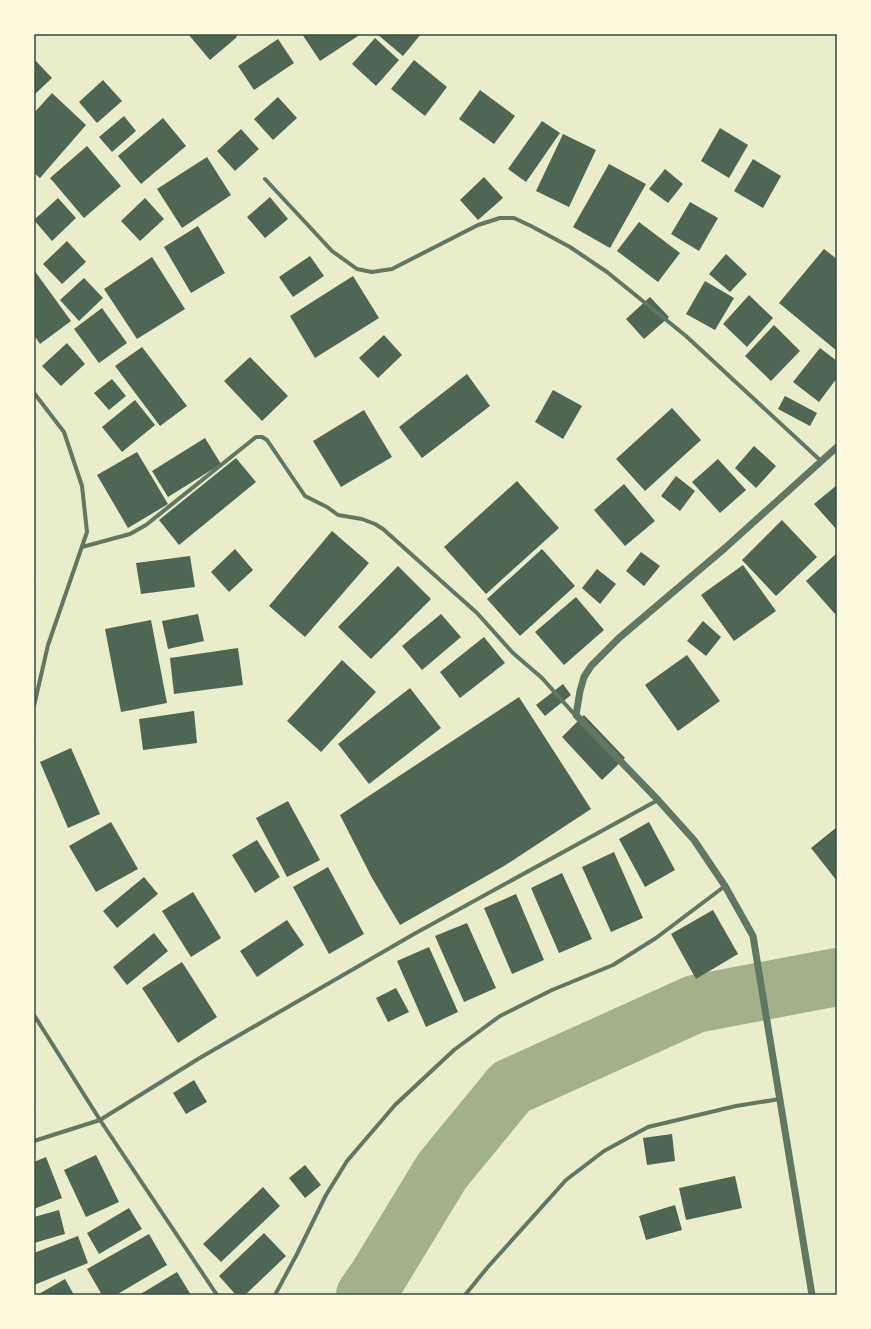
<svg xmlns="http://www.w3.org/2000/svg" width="871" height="1329" font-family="Manrope,sans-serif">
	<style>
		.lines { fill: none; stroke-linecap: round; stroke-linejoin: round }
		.river { stroke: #a3b18a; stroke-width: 58 }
		.building { fill: #4f6655 }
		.minor { stroke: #617663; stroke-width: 4 }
		.tertiary { stroke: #617663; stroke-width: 7 }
		.neatline { fill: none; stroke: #344e41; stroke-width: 1.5 }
	</style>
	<rect width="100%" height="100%" fill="#e9edc9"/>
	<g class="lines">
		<path class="river" d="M365,1295l12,-17 65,-107 69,-84 184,-83 142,-27"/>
	</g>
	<g class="building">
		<path d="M188,34h47l2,3 -27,23z"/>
		<path d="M302,34h59l-41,27z"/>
		<path d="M377,34h44l-18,22z"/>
		<path d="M375,38l24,22 -23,26 -24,-22z"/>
		<path d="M278,39l16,24 -40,27 -16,-24z"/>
		<path d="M34,59l18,19 -18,17z"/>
		<path d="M414,60l33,27 -22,29 -34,-27z"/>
		<path d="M103,80l19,21 -25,22 -18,-21z"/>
		<path d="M480,90l35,26 -21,28 -35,-25z"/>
		<path d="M52,93l34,32 -46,53 -6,-5v-60z"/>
		<path d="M278,97l19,21 -24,22 -19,-21z"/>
		<path d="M124,116l12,15 -24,21 -13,-15z"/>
		<path d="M163,118l23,28 -45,38 -23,-28z"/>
		<path d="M542,121l18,12 -34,49 -18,-13z"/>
		<path d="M720,128l28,17 -19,33 -28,-17z"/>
		<path d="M241,129l18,20 -24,22 -18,-20z"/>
		<path d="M563,134l33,16 -27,57 -33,-16z"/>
		<path d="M87,146l34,40 -37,32 -34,-40z"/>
		<path d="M207,157l24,38 -49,33 -25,-39z"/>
		<path d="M753,159l28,17 -18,32 -29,-17z"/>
		<path d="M609,164l37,20 -36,64 -37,-21z"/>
		<path d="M665,169l18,15 -15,19 -19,-14z"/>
		<path d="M484,177l19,21 -25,22 -18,-20z"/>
		<path d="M270,197l18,22 -23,19 -18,-21z"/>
		<path d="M58,198l18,20 -24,23 -18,-21z"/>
		<path d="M145,198l19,21 -24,22 -19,-20z"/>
		<path d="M690,202l28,16 -19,33 -28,-17z"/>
		<path d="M639,222l41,31 -22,29 -41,-31z"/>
		<path d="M198,226l27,47 -34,20 -27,-46z"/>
		<path d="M67,241l19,21 -24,22 -19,-20z"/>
		<path d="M824,249l13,10v92l-58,-48z"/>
		<path d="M726,254l21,20 -17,18 -21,-18z"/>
		<path d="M310,256l14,20 -31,21 -14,-20z"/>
		<path d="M152,257l33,52 -48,30 -33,-50z"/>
		<path d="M34,270l37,51 -31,23 -6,-9z"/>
		<path d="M353,276l26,42 -64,40 -25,-42z"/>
		<path d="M84,278l19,20 -24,23 -19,-21z"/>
		<path d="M705,281l29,17 -19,32 -29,-16z"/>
		<path d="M749,295l24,23 -26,29 -24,-23z"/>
		<path d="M650,297l19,20 -25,22 -18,-20z"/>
		<path d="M102,308l25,35 -28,20 -25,-34z"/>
		<path d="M774,325l26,26 -29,30 -26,-25z"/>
		<path d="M384,335l18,20 -24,23 -19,-20z"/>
		<path d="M67,343l18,21 -24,22 -19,-20z"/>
		<path d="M142,347l45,59 -27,20 -45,-60z"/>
		<path d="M820,348l17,13v17l-18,24 -26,-20z"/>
		<path d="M250,357l38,39 -26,25 -38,-40z"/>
		<path d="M467,374l23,32 -68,52 -23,-31z"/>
		<path d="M112,379l14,17 -17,14 -15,-17z"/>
		<path d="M553,390l29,16 -19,33 -28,-17z"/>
		<path d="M785,396l32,17 -7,13 -32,-17z"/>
		<path d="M135,400l20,25 -33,27 -20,-25z"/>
		<path d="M672,408l29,32 -56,51 -29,-32z"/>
		<path d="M364,410l28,47 -51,30 -28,-46z"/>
		<path d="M205,438l16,26 -53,33 -16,-26z"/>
		<path d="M754,446l22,20 -20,22 -21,-20z"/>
		<path d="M137,452l31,52 -40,24 -31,-53z"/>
		<path d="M236,458l20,24 -77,63 -20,-25z"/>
		<path d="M718,459l28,31 -26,23 -28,-31z"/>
		<path d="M676,476l19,15 -15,20 -19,-15z"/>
		<path d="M517,481l42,47 -73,66 -42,-47z"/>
		<path d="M624,484l31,37 -30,25 -31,-36z"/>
		<path d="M837,485v45l-23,-26z"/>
		<path d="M782,520l35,37 -41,39 -34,-36z"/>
		<path d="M332,531l37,32 -64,74 -36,-31z"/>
		<path d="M235,549l18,21 -24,22 -18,-20z"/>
		<path d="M542,549l33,37 -55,50 -33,-37z"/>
		<path d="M641,552l19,14 -16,20 -18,-15z"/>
		<path d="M837,553v59l-2,2 -29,-33z"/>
		<path d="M190,556l5,31 -54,7 -5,-31z"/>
		<path d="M743,565l33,46 -42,30 -33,-46z"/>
		<path d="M398,566l33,33 -60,60 -33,-32z"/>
		<path d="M597,569l19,15 -16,20 -18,-16z"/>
		<path d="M576,597l28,33 -40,35 -29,-33z"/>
		<path d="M198,614l6,27 -36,8 -6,-28z"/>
		<path d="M441,614l20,23 -39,33 -20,-24z"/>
		<path d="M151,620l16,83 -46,9 -16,-83z"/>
		<path d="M703,621l18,16 -15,19 -19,-15z"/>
		<path d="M484,637l21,26 -45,35 -20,-26z"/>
		<path d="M238,648l5,37 -69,9 -4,-36z"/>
		<path d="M687,655l33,46 -42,30 -33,-46z"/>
		<path d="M342,660l34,32 -55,60 -34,-31z"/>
		<path d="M563,684l8,11 -26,21 -9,-11z"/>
		<path d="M410,688l31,40 -72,56 -31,-40z"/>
		<path d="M519,697l72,112 -87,57 -104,59 -28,-47 -32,-63z"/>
		<path d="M194,711l3,32 -54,7 -4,-31z"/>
		<path d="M584,715l41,43 -23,22 -40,-43z"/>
		<path d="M71,748l29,66 -32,14 -28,-66z"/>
		<path d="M288,801l32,59 -33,17 -31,-59z"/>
		<path d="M111,822l27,47 -42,23 -27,-46z"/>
		<path d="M649,822l26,48 -30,17 -26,-48z"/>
		<path d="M837,827v54l-26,-33z"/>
		<path d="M257,840l23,37 -25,16 -23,-38z"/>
		<path d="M614,852l29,66 -32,14 -29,-65z"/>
		<path d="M328,867l36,67 -35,20 -36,-67z"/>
		<path d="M562,873l30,66 -33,14 -28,-65z"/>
		<path d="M144,877l14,17 -41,34 -14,-17z"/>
		<path d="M193,892l28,46 -30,19 -29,-46z"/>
		<path d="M516,894l28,66 -32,14 -28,-66z"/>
		<path d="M713,910l25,44 -42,25 -25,-45z"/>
		<path d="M287,920l17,25 -47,32 -17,-26z"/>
		<path d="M467,923l29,65 -32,14 -29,-66z"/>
		<path d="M154,933l14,18 -41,34 -14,-18z"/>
		<path d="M429,947l29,65 -32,15 -29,-66z"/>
		<path d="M182,962l35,55 -39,26 -36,-55z"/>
		<path d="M396,988l13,24 -21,10 -12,-24z"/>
		<path d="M194,1080l13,22 -21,12 -13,-21z"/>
		<path d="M672,1134l3,27 -28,4 -4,-27z"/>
		<path d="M96,1155l23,47 -33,15 -22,-47z"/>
		<path d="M46,1157l16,41 -28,11v-47z"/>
		<path d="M305,1165l16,20 -16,13 -16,-20z"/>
		<path d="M735,1176l7,32 -56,12 -7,-32z"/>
		<path d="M263,1187l17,19 -59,56 -18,-18z"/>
		<path d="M675,1205l7,25 -36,10 -7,-24z"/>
		<path d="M129,1208l13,21 -43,25 -12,-21z"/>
		<path d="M59,1210l6,24 -31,9v-26z"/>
		<path d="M264,1233l22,23 -41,39h-9l-17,-19z"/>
		<path d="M149,1234l18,31 -51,30h-14l-15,-26z"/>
		<path d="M78,1236l10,27 -54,22v-32z"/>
		<path d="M177,1272l14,23h-52z"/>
		<path d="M65,1279l9,16h-37z"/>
	</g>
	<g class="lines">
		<g class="minor">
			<path d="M265,179l67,72 25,18 15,3 20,-3 86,-44 22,-7h14l17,8 39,21 37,25 79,64 135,125"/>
			<path d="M34,393l30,39 18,54 5,46 -39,113 -14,61"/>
			<path d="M82,547l48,-13 16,-9 110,-88h6l5,3 38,56 22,11 11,8 24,4 13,5 8,5 94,84 36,40 29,25 33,37"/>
			<path d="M34,1015l66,105 117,175"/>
			<path d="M34,1141l66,-21 98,-61 216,-125 244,-134"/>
			<path d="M275,1295l22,-41 29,-59 21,-34 48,-56 59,-55 46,-34 52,-26 61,-25 43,-27 69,-52"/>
			<path d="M465,1295l22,-27 79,-88 38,-29 44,-24 88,-21 44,-7"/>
		</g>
		<path class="tertiary" d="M812,1295l-59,-359 -28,-50 -31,-46 -36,-40 -82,-85 4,-24 4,-14 7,-11 28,-28 106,-90 112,-101"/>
	</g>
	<rect width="871" height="1329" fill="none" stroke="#fefae0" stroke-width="70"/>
	<rect x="35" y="35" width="801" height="1259" class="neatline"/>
</svg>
